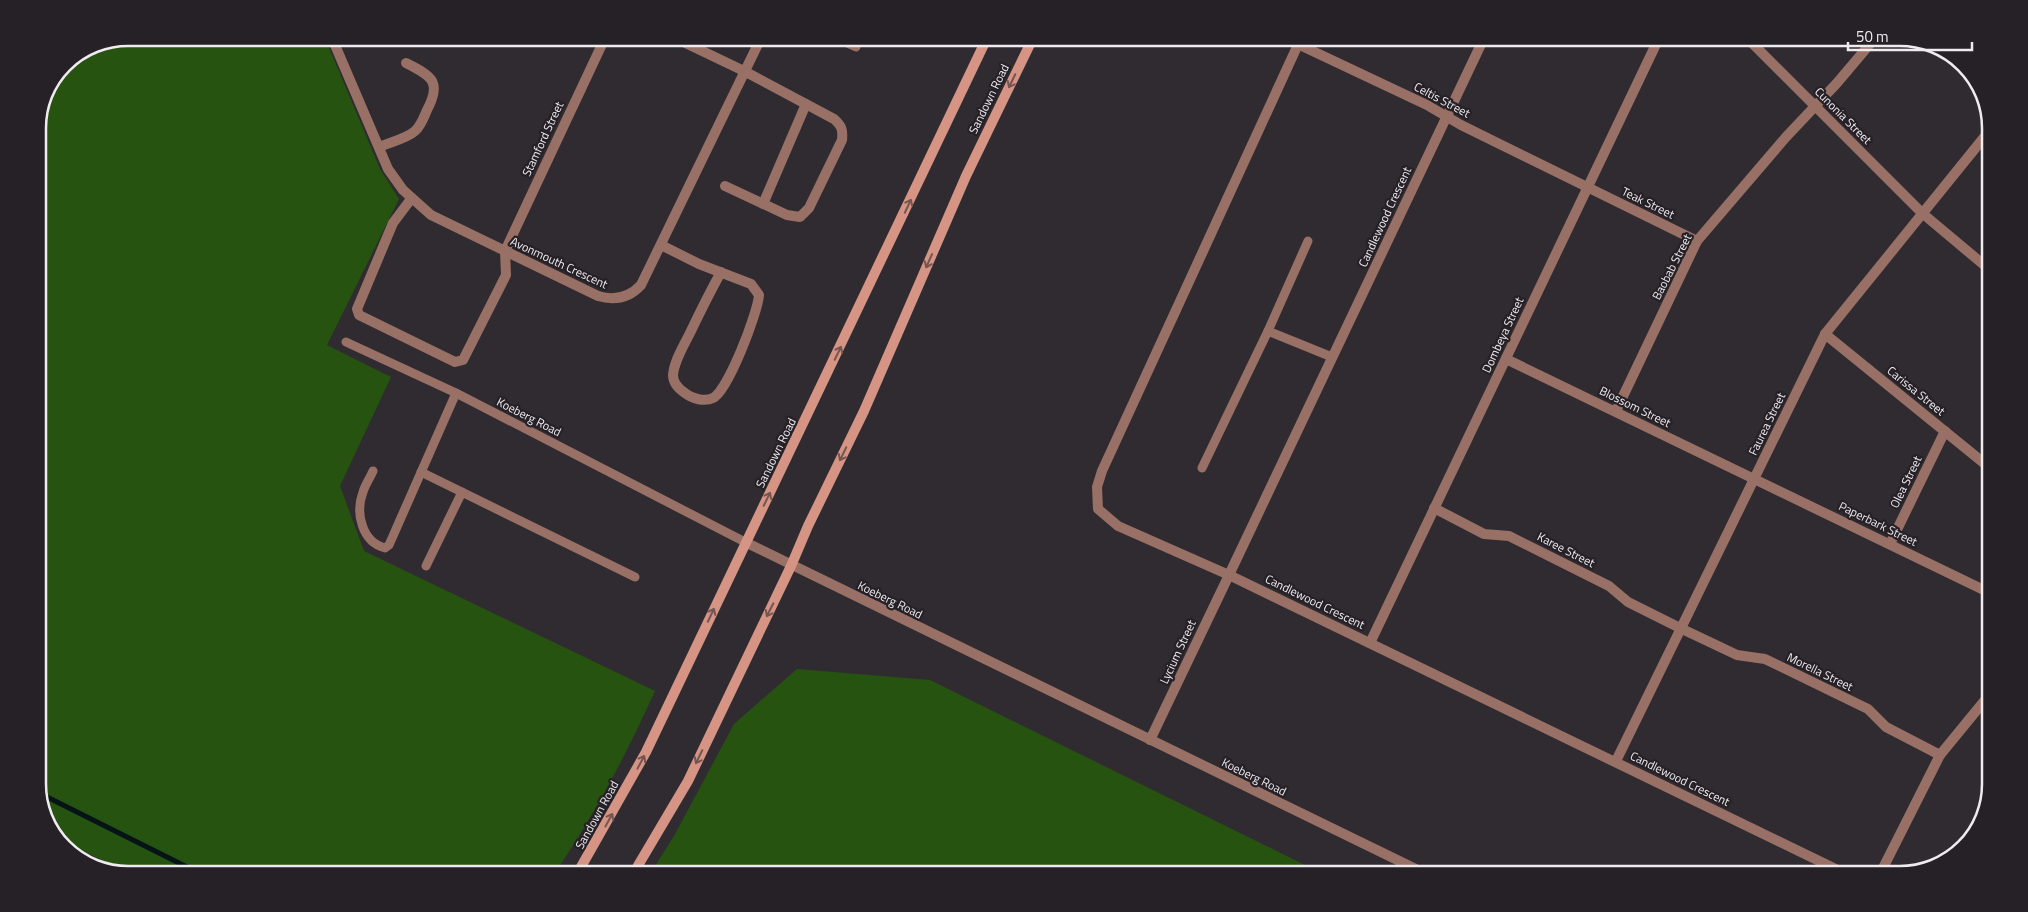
<svg xmlns="http://www.w3.org/2000/svg" width="2028" height="912" font-family="'Titillium Web',sans-serif">
	<style>
		.green { fill: #275310 }
		.lines { fill: none; stroke-linecap: round; stroke-linejoin: round }
		.stream { stroke: #041417; stroke-width: 5 }
		.lane { stroke: #987065; stroke-width: 9 }
		.street { stroke: #987065; stroke-width: 10 }
		.secondary { stroke: #d69584; stroke-width: 10 }
		.oneway { stroke: #755551 }
		.labels { text-anchor: middle; stroke-width: 4.5; stroke-linejoin: round; paint-order: stroke }
		.street-label { font-size: 12px; fill: #efebef; stroke: #262127 }
		.rim { fill: none; stroke: #efebef; stroke-width: 2.5 }
	</style>
	<rect width="100%" height="100%" fill="#302b30"/>
	<g class="green">
		<path d="M128,38h197l55,131 19,30 -72,146 64,32 -51,109 24,65 291,140c-29,64 -61,125 -101,183h-424l-75,-37 -17,-47v-667l26,-59 30,-20z"/>
		<path d="M797,669l133,11 393,194h-673l24,-38 60,-112z"/>
	</g>
	<g class="lines">
		<path class="stream" d="M39,793l162,81"/>
		<g class="lane">
			<path d="M836,38l20,9"/>
			<path d="M1268,331l40,-90"/>
			<path d="M346,342l110,51 289,149"/>
			<path d="M1202,468l66,-137 64,26"/>
			<path d="M373,471c-3,7 -8,14 -10,21 -8,21 -1,50 22,56l4,-3 67,-152"/>
			<path d="M421,472l214,105"/>
			<path d="M426,566l36,-74"/>
		</g>
		<g class="street">
			<path d="M332,38l56,131 15,21 28,25 167,81c17,5 31,2 43,-11l120,-247"/>
			<path d="M675,38l69,33 90,48c8,7 9,11 8,21l-33,68 -9,9 -13,-2 -62,-29"/>
			<path d="M1285,38l142,67 34,20 236,116"/>
			<path d="M1484,38l-255,537 617,299"/>
			<path d="M1747,38l175,175 68,57"/>
			<path d="M379,147c11,-5 27,-8 36,-16 6,-5 9,-14 12,-21 15,-28 5,-34 -21,-47"/>
			<path d="M411,199l-18,24 -36,86 2,6 96,47 8,-2 43,-85 -1,-24 100,-213"/>
			<path d="M763,204l43,-100"/>
			<path d="M661,245l38,19 52,20 8,11c-1,17 -31,96 -46,103 -8,4 -21,1 -28,-5 -6,-4 -12,-10 -12,-18 1,-14 11,-30 17,-42 10,-21 20,-41 31,-61"/>
			<path d="M1825,334l165,134"/>
			<path d="M1506,359l484,234"/>
			<path d="M1616,411l81,-170 89,-104 51,-54 38,-45"/>
			<path d="M1434,508l50,26 25,2 100,50 19,16 52,26 57,27 28,4 103,50 18,18 54,28"/>
			<path d="M745,542l681,332"/>
			<path d="M1890,544l55,-113"/>
			<path d="M1370,643l289,-605"/>
			<path d="M1150,740l79,-165 -111,-49 -20,-17 -1,-22 5,-16 199,-433"/>
			<path d="M1616,761l209,-427 165,-204"/>
			<path d="M1880,874l60,-119 50,-61"/>
		</g>
		<g class="secondary">
			<path d="M577,874l69,-122 341,-714"/>
			<path d="M633,874l55,-93 103,-215 17,-40 56,-115 102,-235 67,-138"/>
		</g>
	</g>
	<defs><path id="oneway-shaft" d="M-6 0H5M1.5-3L5.5 0L1.5 3" fill="none" stroke-width="1.6" stroke-linecap="round" stroke-linejoin="round" transform="scale(1.25)"/></defs>
	<g class="oneway">
		<use href="#oneway-shaft" transform="translate(1012 81) rotate(116)"/>
		<use href="#oneway-shaft" transform="translate(908 206) rotate(-65)"/>
		<use href="#oneway-shaft" transform="translate(929 261) rotate(114)"/>
		<use href="#oneway-shaft" transform="translate(838 353) rotate(-64)"/>
		<use href="#oneway-shaft" transform="translate(843 454) rotate(116)"/>
		<use href="#oneway-shaft" transform="translate(767 499) rotate(-64)"/>
		<use href="#oneway-shaft" transform="translate(770 610) rotate(117)"/>
		<use href="#oneway-shaft" transform="translate(711 615) rotate(-65)"/>
		<use href="#oneway-shaft" transform="translate(699 757) rotate(116)"/>
		<use href="#oneway-shaft" transform="translate(641 762) rotate(-62)"/>
		<use href="#oneway-shaft" transform="translate(609 820) rotate(-61)"/>
	</g>
	<g class="labels">
		<g class="street-label">
			<text transform="translate(989 99) rotate(-64)" y="4">Sandown Road</text>
			<text transform="translate(1442 100) rotate(28)" y="4">Celtis Street</text>
			<text transform="translate(1843 116) rotate(45)" y="4">Cunonia Street</text>
			<text transform="translate(543 139) rotate(-65)" y="4">Stamford Street</text>
			<text transform="translate(1648 203) rotate(26)" y="4">Teak Street</text>
			<text transform="translate(1385 217) rotate(-65)" y="4">Candlewood Crescent</text>
			<text transform="translate(559 263) rotate(25)" y="4">Avonmouth Crescent</text>
			<text transform="translate(1672 267) rotate(-63)" y="4">Baobab Street</text>
			<text transform="translate(1503 335) rotate(-65)" y="4">Dombeya Street</text>
			<text transform="translate(1916 391) rotate(39)" y="4">Carissa Street</text>
			<text transform="translate(1635 407) rotate(26)" y="4">Blossom Street</text>
			<text transform="translate(529 417) rotate(27)" y="4">Koeberg Road</text>
			<text transform="translate(1767 424) rotate(-64)" y="4">Faurea Street</text>
			<text transform="translate(776 453) rotate(-64)" y="4">Sandown Road</text>
			<text transform="translate(1906 482) rotate(-64)" y="4">Olea Street</text>
			<text transform="translate(1878 524) rotate(26)" y="4">Paperbark Street</text>
			<text transform="translate(1566 550) rotate(27)" y="4">Karee Street</text>
			<text transform="translate(890 600) rotate(26)" y="4">Koeberg Road</text>
			<text transform="translate(1315 602) rotate(26)" y="4">Candlewood Crescent</text>
			<text transform="translate(1178 652) rotate(-65)" y="4">Lycium Street</text>
			<text transform="translate(1820 672) rotate(26)" y="4">Morella Street</text>
			<text transform="translate(1254 777) rotate(26)" y="4">Koeberg Road</text>
			<text transform="translate(1680 779) rotate(26)" y="4">Candlewood Crescent</text>
			<text transform="translate(597 815) rotate(-61)" y="4">Sandown Road</text>
		</g>
	</g>
	<path d="M0 0H2028V912H0ZM128 46H1900A82 82 0 0 1 1982 128V784A82 82 0 0 1 1900 866H128A82 82 0 0 1 46 784V128A82 82 0 0 1 128 46Z" fill="#262127" fill-rule="evenodd"/>
	<path class="rim" d="M128 46H1900A82 82 0 0 1 1982 128V784A82 82 0 0 1 1900 866H128A82 82 0 0 1 46 784V128A82 82 0 0 1 128 46Z"/>
	<path d="M1848 42v8h124v-8" fill="none" stroke="#efebef" stroke-width="2.5"/>
	<text x="1856" y="42" font-size="15" fill="#efebef" stroke="#262127" stroke-width="4" paint-order="stroke">50 m</text>
</svg>
